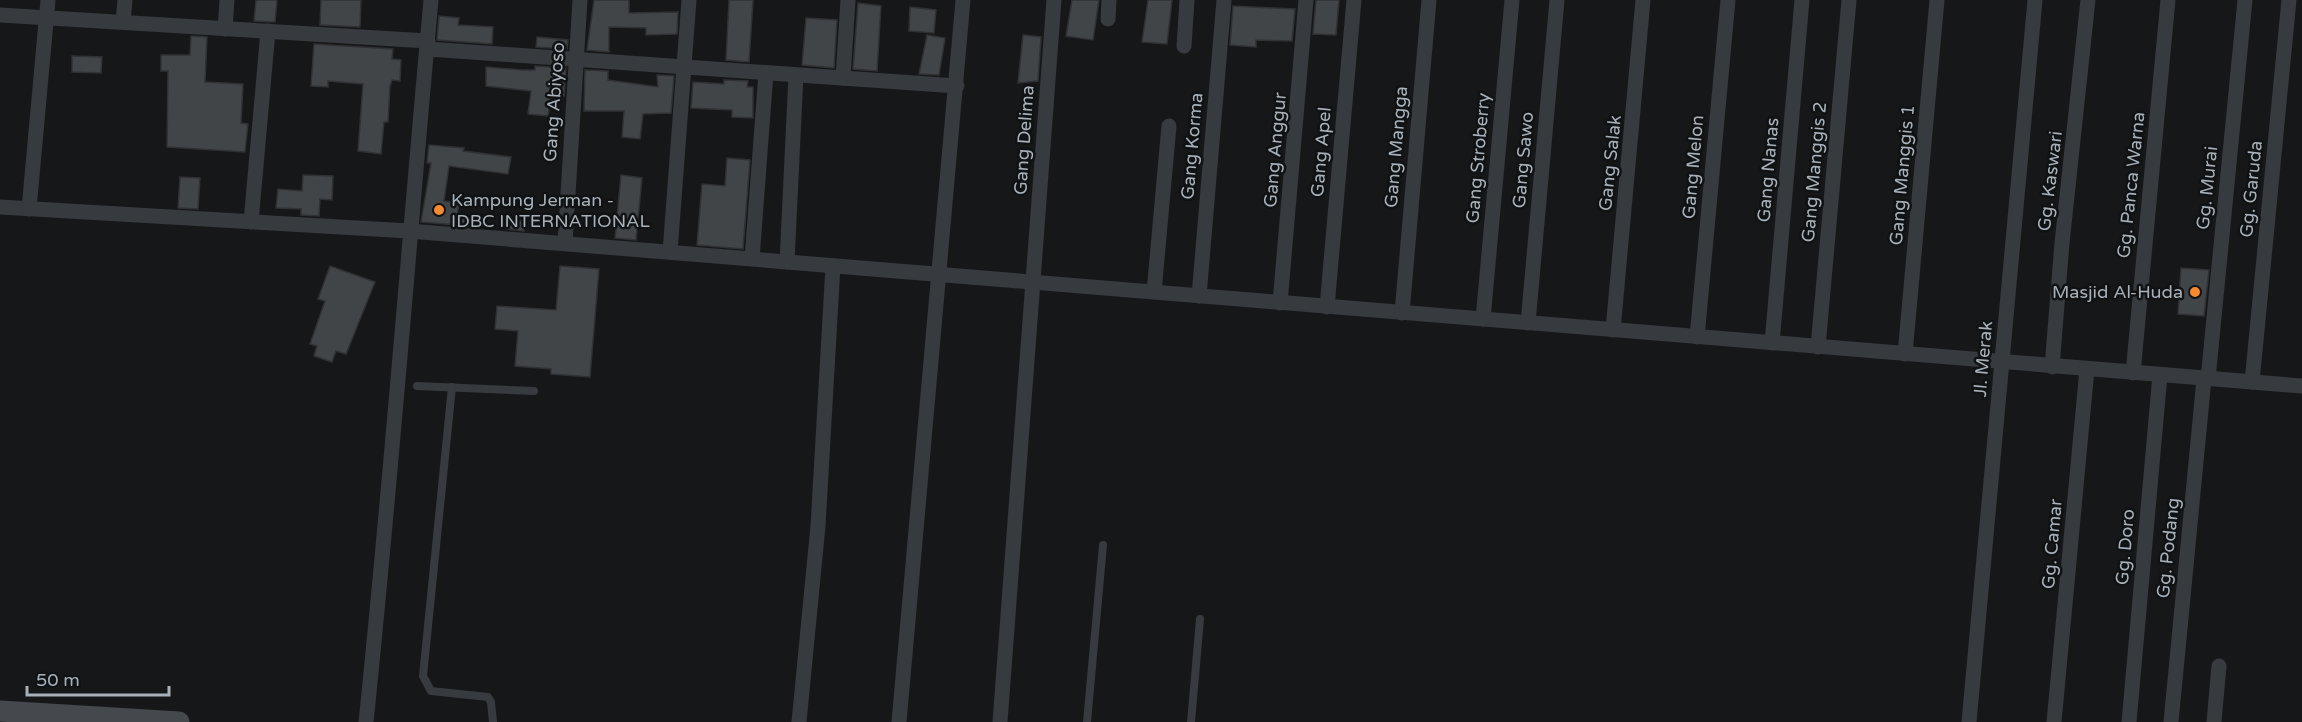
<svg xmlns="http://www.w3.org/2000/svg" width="2302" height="722" font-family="'Varela Round',sans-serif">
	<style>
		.building { fill: #424548; stroke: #303134; stroke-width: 1.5 }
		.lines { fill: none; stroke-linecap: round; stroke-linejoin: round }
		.service { stroke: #373a3e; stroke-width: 8 }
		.minor { stroke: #373a3e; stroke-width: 15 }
		.secondary { stroke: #45494e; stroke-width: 21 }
		.poi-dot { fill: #f68a31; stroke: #111213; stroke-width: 2 }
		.labels { text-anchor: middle; stroke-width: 5; stroke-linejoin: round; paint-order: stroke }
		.street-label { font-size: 18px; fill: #a8b1b9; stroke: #111213 }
		.poi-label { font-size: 18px; fill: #a8b1b9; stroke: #111213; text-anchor: start }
	</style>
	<rect width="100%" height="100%" fill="#161718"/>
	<g class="building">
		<path d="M256,0h21l-2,22 -21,-1z"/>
		<path d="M321,0h40l-1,27 -40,-2z"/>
		<path d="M594,0h35v13l49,-1 -1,22 -31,1v-7l-37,-1v25l-22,-2z"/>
		<path d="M729,0h24l-4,62 -23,-2z"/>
		<path d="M1072,0h27l-6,40 -27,-4z"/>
		<path d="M1148,0h24l-5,44 -25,-2z"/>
		<path d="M1316,0h23l-3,35 -23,-1z"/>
		<path d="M858,3l23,3 -4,65 -24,-2z"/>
		<path d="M1233,6l62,3 -3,32 -36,-1v7l-26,-2z"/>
		<path d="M910,7l26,3 -2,23 -25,-2z"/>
		<path d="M439,16l20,2 -1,7 35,2 -1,17 -55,-4z"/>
		<path d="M806,18l31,2 -3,48 -32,-3z"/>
		<path d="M927,35l18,3 -6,37 -20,-1z"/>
		<path d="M1023,35l18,2 -3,44 -20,2z"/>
		<path d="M191,36l16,1 -2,45 38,2 -2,39 7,1 -3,28 -78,-5 1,-76h-7v-16h29z"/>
		<path d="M537,37l31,3 -1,9 -31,-2z"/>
		<path d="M314,44l79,5 -1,10 9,1 -1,21 -8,-1 -2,6 -2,36h-4l-3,32 -23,-3 5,-67 -35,-3v6l-17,-1z"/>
		<path d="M72,56l30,1 -1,16 -29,-1z"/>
		<path d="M535,66l31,2 -2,28 -13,-1 -3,21 -20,-2 3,-23 -45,-5v-19l36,3h13z"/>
		<path d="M585,70l23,1v9l50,7 -1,-12 17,1 -3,37 -28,1 -3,25 -18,-2 2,-26h-40z"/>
		<path d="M724,80l24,1 -1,6h6v31l-21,-1v-7l-41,-2 2,-26 31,2z"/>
		<path d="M429,145l35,3 -1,3 48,6 -3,17 -59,-8 -5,35 15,2 -2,14 14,2 -1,7 -49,-4 10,-59h-4z"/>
		<path d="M727,158l23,2 -7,89 -46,-4 5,-61 23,2z"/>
		<path d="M303,175l30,1 -1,24 -12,-1 -1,17 -18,-1v-6l-25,-1 2,-19 24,2z"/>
		<path d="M621,175l21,3 -6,62 -21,-2z"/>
		<path d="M180,177l20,1 -2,31 -20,-1z"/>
		<path d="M506,220l19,1 -1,10 -18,-2z"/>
		<path d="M330,266l45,16 -29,72 -10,-3 -4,11 -18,-6 3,-10 -7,-2 15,-43 -7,-2z"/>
		<path d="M560,266l39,3 -9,108 -39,-3v-5l-36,-3 3,-35 -23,-2 2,-23 59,4z"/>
		<path d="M2181,268l28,2 -5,46 -26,-2z"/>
	</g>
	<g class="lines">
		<g class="service">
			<path d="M417,386l117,5"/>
			<path d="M452,387l-29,289 8,15 57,6 3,5 2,20"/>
			<path d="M1087,722l16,-177"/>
			<path d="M1191,722l9,-103"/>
		</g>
		<g class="minor">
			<path d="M0,15l428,26"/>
			<path d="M1108,19l1,-19"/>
			<path d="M123,22l2,-22"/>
			<path d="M225,29l2,-29"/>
			<path d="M1184,46l3,-46"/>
			<path d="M428,49l529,37"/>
			<path d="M843,78l5,-78"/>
			<path d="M0,207l409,24 1893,155"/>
			<path d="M29,209l19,-209"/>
			<path d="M251,222l17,-191"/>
			<path d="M565,243l15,-243"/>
			<path d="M670,252l19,-252"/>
			<path d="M752,259l14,-186"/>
			<path d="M787,262l9,-187"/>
			<path d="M1154,292l15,-166"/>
			<path d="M1199,296l25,-296"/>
			<path d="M1280,303l26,-303"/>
			<path d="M1327,307l27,-307"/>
			<path d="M1402,313l27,-313"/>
			<path d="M1483,319l29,-319"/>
			<path d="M1528,323l29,-323"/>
			<path d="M1613,330l30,-330"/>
			<path d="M1697,337l31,-337"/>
			<path d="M1772,343l30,-343"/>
			<path d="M1818,347l31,-347"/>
			<path d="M1905,354l32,-354"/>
			<path d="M2052,367l10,-124 26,-243"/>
			<path d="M2133,373l35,-373"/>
			<path d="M2208,379l37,-379"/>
			<path d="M2252,382l37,-382"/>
			<path d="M366,722c25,-240 43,-481 65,-722"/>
			<path d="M799,722l19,-196 15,-260"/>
			<path d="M899,722l64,-722"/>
			<path d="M1000,722l54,-722"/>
			<path d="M1969,722l66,-722"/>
			<path d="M2054,722l33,-353"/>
			<path d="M2129,722l31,-347"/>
			<path d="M2171,722l33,-343"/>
			<path d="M2214,722l5,-56"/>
		</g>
		<path class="secondary" d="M0,711l179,11"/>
	</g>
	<g class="poi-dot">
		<circle cx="439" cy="210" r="6"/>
		<circle cx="2195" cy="292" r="6"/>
	</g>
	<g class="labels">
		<g class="street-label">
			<text transform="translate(554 102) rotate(-86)" y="6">Gang Abiyoso</text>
			<text transform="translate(1024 140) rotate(-86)" y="6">Gang Delima</text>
			<text transform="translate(1192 146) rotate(-85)" y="6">Gang Korma</text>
			<text transform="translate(1396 147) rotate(-85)" y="6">Gang Mangga</text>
			<text transform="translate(1275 150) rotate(-85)" y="6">Gang Anggur</text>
			<text transform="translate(1321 152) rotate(-85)" y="6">Gang Apel</text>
			<text transform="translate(1478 158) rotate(-85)" y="6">Gang Stroberry</text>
			<text transform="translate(1523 160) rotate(-85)" y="6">Gang Sawo</text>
			<text transform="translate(1610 163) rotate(-84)" y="6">Gang Salak</text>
			<text transform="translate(1693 167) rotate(-85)" y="6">Gang Melon</text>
			<text transform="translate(1768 170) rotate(-85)" y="6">Gang Nanas</text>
			<text transform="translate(1814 172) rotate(-85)" y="6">Gang Manggis 2</text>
			<text transform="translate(1902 175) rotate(-85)" y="6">Gang Manggis 1</text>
			<text transform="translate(2050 181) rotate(-83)" y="6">Gg. Kaswari</text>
			<text transform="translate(2131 185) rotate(-84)" y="6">Gg. Panca Warna</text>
			<text transform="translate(2207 188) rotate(-84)" y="6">Gg. Murai</text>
			<text transform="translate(2251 189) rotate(-84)" y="6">Gg. Garuda</text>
			<text transform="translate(1983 359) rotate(-85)" y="6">Jl. Merak</text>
			<text transform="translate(2052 544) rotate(-85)" y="6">Gg. Camar</text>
			<text transform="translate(2125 547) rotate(-85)" y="6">Gg. Doro</text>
			<text transform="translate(2168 548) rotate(-84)" y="6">Gg. Podang</text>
		</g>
		<g class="poi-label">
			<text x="451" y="206">Kampung Jerman -<tspan x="451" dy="21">IDBC INTERNATIONAL</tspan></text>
			<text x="2183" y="298" text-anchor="end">Masjid Al-Huda</text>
		</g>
	</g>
	<path d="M27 686v9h142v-9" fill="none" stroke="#a8b1b9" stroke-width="3"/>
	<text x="36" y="686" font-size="18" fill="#a8b1b9" stroke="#111213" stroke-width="4.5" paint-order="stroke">50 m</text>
</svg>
